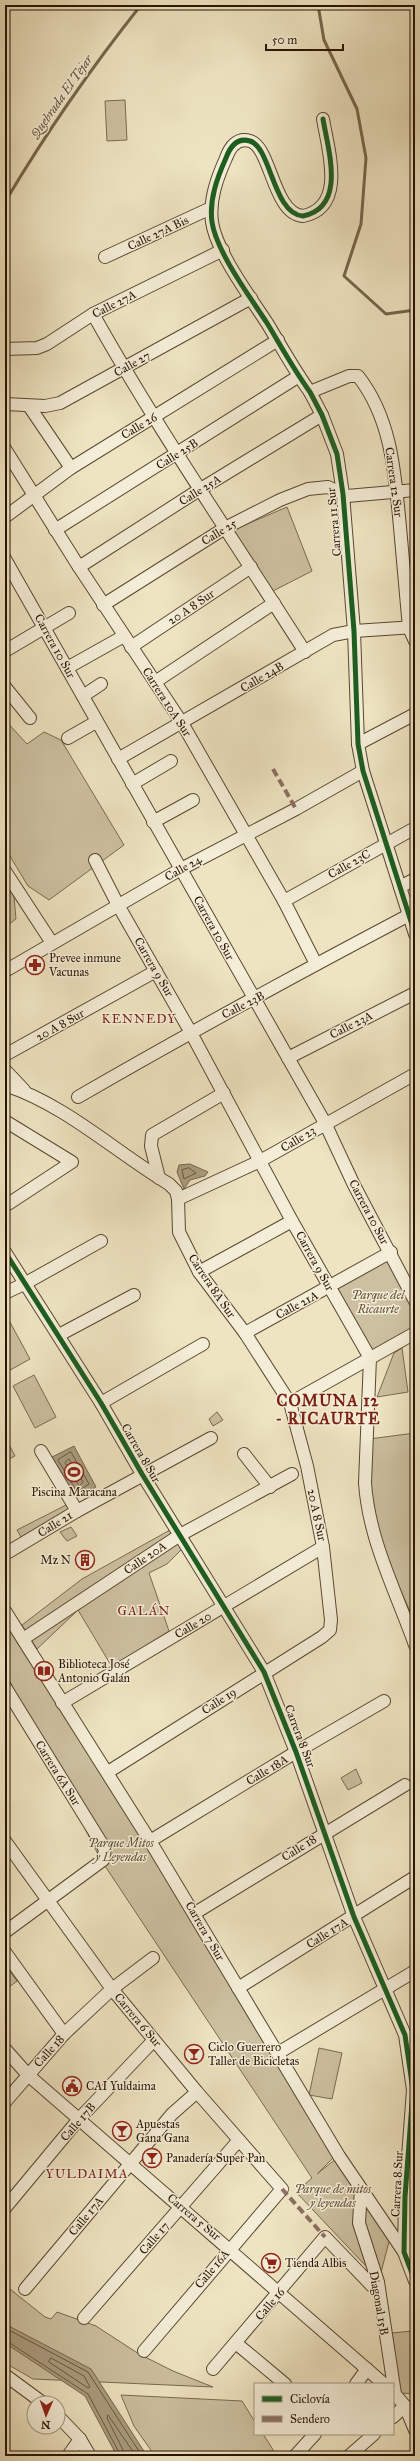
<svg xmlns="http://www.w3.org/2000/svg" width="420" height="2461" font-family="'IM FELL Great Primer',serif">
	<style>
		.green { fill: #ccc0a0; stroke: #7a6a50 }
		.water { fill: #aa9d7f; stroke: #76664c }
		.lines { fill: none; stroke-linecap: round; stroke-linejoin: round }
		.shore { stroke: #685840; stroke-width: 1 }
		.stream { stroke: #76664c; stroke-width: 3 }
		.minor-casing { stroke: #594730; stroke-width: 14 }
		.minor { stroke: #f4edd7; stroke-width: 12 }
		.quiet { stroke: #8d6e63; stroke-width: 4; stroke-dasharray: 8 4; stroke-linecap: butt }
		.cycleway-casing { stroke: #f4edd7; stroke-width: 8 }
		.cycleway { stroke: #1b5e20; stroke-width: 5 }
		.labels { text-anchor: middle; stroke-width: 3; stroke-linejoin: round; paint-order: stroke }
		.street-label { font-size: 12px; fill: #271300; stroke: #f4edd7 }
		.poi-label { font-size: 12px; fill: #271300; stroke: #f4edd7; text-anchor: start }
		.park-label { font-size: 12px; font-style: italic; fill: #615038; stroke: #f4edd7 }
		.water-label { font-size: 13px; font-style: italic; fill: #625139; stroke: #f4edd7 }
		.neighbourhood-label { font-size: 13px; letter-spacing: 1px; fill: #7a1f14; stroke: #f4edd7 }
		.district-label { font-size: 16px; font-weight: bold; letter-spacing: 1px; fill: #7a1f14; stroke: #f4edd7 }
	</style>
	<rect width="100%" height="100%" fill="#eee4c1"/>
	<filter id="stains"><feTurbulence type="fractalNoise" baseFrequency=".005" numOctaves="4"/><feColorMatrix values="0 0 0 0 .2 0 0 0 0 .09 0 0 0 0 .02 0 0 0 .5 -.17"/></filter>
	<radialGradient id="worn" r=".72"><stop offset=".6" stop-color="#630" stop-opacity="0"/><stop offset="1" stop-color="#630" stop-opacity=".3"/></radialGradient>
	<g class="green">
		<path d="M125,100l2,40 -20,1 -2,-40z"/>
		<path d="M287,507l25,64 -39,20 -40,-61z"/>
		<path d="M5,720l22,24 17,-12 17,8 63,105 -75,55 -21,-14 -23,-38z"/>
		<path d="M5,877l8,9 3,33 -11,8z"/>
		<path d="M390,1259l25,45v27l-44,23 -38,-66z"/>
		<path d="M5,1313l25,46 -25,14z"/>
		<path d="M402,1348l6,44 -31,5 17,-44z"/>
		<path d="M34,1375l22,42 -21,11 -22,-42z"/>
		<path d="M217,1412l6,8 -10,6 -4,-7z"/>
		<path d="M415,1433v189l-37,-80 -8,-42 -1,-61z"/>
		<path d="M5,1437l10,19 -10,5z"/>
		<path d="M66,1505l4,6 -48,28 -5,-9z"/>
		<path d="M71,1527l6,9 -10,5 -7,-9z"/>
		<path d="M170,1530l12,19 -15,15 -18,9 20,58 -57,36 -34,-57 -41,39 -15,-24 60,-46z"/>
		<path d="M8,1625l229,364 99,166 -19,19 20,-16 53,80 -11,42 -83,-88 16,-14 -211,-318 -96,-188v-45z"/>
		<path d="M356,1769l6,14 -14,7 -7,-12z"/>
		<path d="M5,1965l12,16 -12,9z"/>
		<path d="M319,2048l23,5 -10,46 -23,-4z"/>
		<path d="M5,2285l40,32 6,2 6,-7 39,14 43,28 34,17 40,16 -180,-8 -28,-16z"/>
		<path d="M415,2328v66l-15,-1 -8,-60 20,-2z"/>
		<path d="M121,2395l121,6 13,21v12h8l14,22h-122l-21,-30z"/>
	</g>
	<g class="water">
		<path d="M190,1164l18,8 -3,4 -15,4 -6,9 -7,-17 2,-7z"/>
		<path d="M74,1446l22,41 -22,12 -22,-42z"/>
		<path d="M5,2324l86,45 56,87h-30l-32,-60 -80,-53z"/>
	</g>
	<g class="lines">
		<g class="shore">
			<path d="M189,1168l7,5 -12,6 -2,-9z"/>
			<path d="M71,1452l18,32 -12,8 -19,-32z"/>
			<path d="M69,1459l14,23 -4,4 -14,-23z"/>
			<path d="M5,2328l83,44 54,84"/>
			<path d="M5,2340l83,54 33,62"/>
			<path d="M51,2358l33,18 6,11 -2,1 -39,-26z"/>
			<path d="M126,2456l-19,-38 1,-3 28,41"/>
		</g>
		<g class="stream">
			<path d="M318,5l6,35 33,69 9,49 -5,66 -17,52 42,38 29,-4"/>
			<path d="M5,202c41,-69 86,-134 136,-197"/>
		</g>
		<g class="minor-casing">
			<g id="minor">
				<path d="M323,119c5,31 24,88 -20,97 -30,-2 -32,-69 -53,-75 -13,-4 -20,6 -24,17 -9,20 -17,42 -14,64 4,29 38,75 55,101 14,23 27,47 43,69l12,23 15,39 6,40 11,137 4,113 5,27 52,163"/>
				<path d="M105,257l106,-49"/>
				<path d="M93,314c65,116 141,226 212,338"/>
				<path d="M5,349l32,-1 10,-4 46,-30 130,-64"/>
				<path d="M310,392l39,-16h9c34,43 37,99 42,151 3,34 6,68 9,101l6,13"/>
				<path d="M5,404l40,2 15,-3 191,-105"/>
				<path d="M29,406l42,62"/>
				<path d="M5,449l74,118 103,156 102,178 32,63"/>
				<path d="M5,517l66,-49 207,-128"/>
				<path d="M55,530l244,-154"/>
				<path d="M5,559l320,564 29,62 61,116"/>
				<path d="M79,567l120,-77 123,-75"/>
				<path d="M103,605l122,-77 55,-28 28,-11 20,-2 19,9 68,-6"/>
				<path d="M131,647l120,-80"/>
				<path d="M5,651l64,-38"/>
				<path d="M67,668l57,-32"/>
				<path d="M155,682l119,-79"/>
				<path d="M5,687l25,31"/>
				<path d="M83,696l18,-12"/>
				<path d="M68,738l28,-16"/>
				<path d="M358,744l57,-30"/>
				<path d="M118,759l215,-124 21,-4 61,-4"/>
				<path d="M132,784l39,-23"/>
				<path d="M153,822l40,-22"/>
				<path d="M95,860l23,45 72,126 102,190 78,137 -5,125c4,58 31,108 50,162"/>
				<path d="M5,871l47,72"/>
				<path d="M400,887l15,-8"/>
				<path d="M284,901l131,-73"/>
				<path d="M5,971l176,-102 115,-60 67,-38"/>
				<path d="M5,1055l151,-84"/>
				<path d="M288,1058l127,-65"/>
				<path d="M5,1070l19,20"/>
				<path d="M5,1085c61,20 109,66 164,99l7,7 2,8 1,33 20,40 46,61 45,70 17,63 16,81 8,73 -1,10 -8,7 -214,135"/>
				<path d="M78,1097c109,-63 219,-123 331,-182"/>
				<path d="M5,1121l67,41 -67,44"/>
				<path d="M159,1178l-8,-32 1,-11 72,-42"/>
				<path d="M178,1199l82,-38 155,-87"/>
				<path d="M5,1252l96,151 41,71 122,198 32,80 58,165 51,118 8,55 -8,107 -1,55 11,29"/>
				<path d="M199,1272l93,-51"/>
				<path d="M5,1293l21,-10 75,-42"/>
				<path d="M245,1333l146,-81"/>
				<path d="M59,1335l75,-40"/>
				<path d="M101,1403l102,-59"/>
				<path d="M290,1403l125,-70"/>
				<path d="M41,1451l36,60"/>
				<path d="M244,1454l26,33"/>
				<path d="M5,1554l72,-43 134,-73"/>
				<path d="M5,1611l145,230 189,315 65,96"/>
				<path d="M23,1639l157,-104 112,-61"/>
				<path d="M5,1687l100,162 -2,11 -98,72"/>
				<path d="M62,1703l261,-156"/>
				<path d="M5,1841l107,148 85,103 85,97 -138,162"/>
				<path d="M150,1841l146,-89 88,-51"/>
				<path d="M195,1913l210,-128"/>
				<path d="M5,1952l59,82"/>
				<path d="M238,1988l177,-111"/>
				<path d="M5,2049l23,26 356,309"/>
				<path d="M278,2053l137,-82"/>
				<path d="M5,2102l59,-68 48,-45 41,-31"/>
				<path d="M361,2189l-2,34 19,59 17,112"/>
				<path d="M5,2208l74,-89 75,-79"/>
				<path d="M25,2289l147,-175 25,-22"/>
				<path d="M84,2318l155,-178"/>
				<path d="M237,2344l48,40"/>
				<path d="M213,2369l112,-132 53,55"/>
				<path d="M5,2375l38,28"/>
				<path d="M356,2384l11,-15"/>
				<path d="M393,2392l12,14 10,24"/>
				<path d="M58,2416l22,23 10,17"/>
				<path d="M393,2417l12,-11"/>
				<path d="M68,2456l12,-17"/>
				<path d="M295,2456l20,-22"/>
				<path d="M349,2456l25,-22"/>
			</g>
		</g>
		<use href="#minor" class="minor"/>
		<g class="quiet">
			<path d="M273,769l23,40"/>
			<path d="M282,2189l43,48"/>
		</g>
		<g class="cycleway-casing">
			<g id="cycleway">
				<path d="M323,119c5,31 24,88 -20,97 -30,-2 -32,-69 -53,-75 -13,-4 -20,6 -24,17 -9,20 -17,42 -14,64 4,29 38,75 55,101 14,23 27,47 43,69l12,23 15,39 6,40 11,137 4,113 5,27 52,163"/>
				<path d="M5,1252l96,151 41,71 122,198 32,80 58,165 51,118 8,55 -8,107 -1,55 11,29"/>
			</g>
		</g>
		<use href="#cycleway" class="cycleway"/>
	</g>
	<defs>
		<g id="pharmacy-ring" transform="scale(1)"><circle r="9.5" fill="#f4edd7" stroke="#8f2418" stroke-width="1.5"/><path d="M-2-6h4v4h4v4h-4v4h-4v-4h-4v-4h4Z" fill="#8f2418"/></g>
		<g id="stadium-ring" transform="scale(1)"><circle r="9.5" fill="#f4edd7" stroke="#8f2418" stroke-width="1.5"/><path d="M0-5a6.5 5 0 1 0 0 10a6.5 5 0 1 0 0-10ZM-3.5-1.8h7v3.6h-7Z" fill="#8f2418"/></g>
		<g id="building-ring" transform="scale(1)"><circle r="9.5" fill="#f4edd7" stroke="#8f2418" stroke-width="1.5"/><path d="M-4-6H4V6H1V3H-1V6H-4ZM-2.5-4.3h1.7v1.8h-1.7ZM.8-4.3h1.7v1.8H.8ZM-2.5-1h1.7V.8h-1.7ZM.8-1h1.7V.8H.8Z" fill="#8f2418"/></g>
		<g id="library-ring" transform="scale(1)"><circle r="9.5" fill="#f4edd7" stroke="#8f2418" stroke-width="1.5"/><path d="M-6-4Q-3-5.5-.7-3.5V5Q-3 3-6 4ZM6-4Q3-5.5 .7-3.5V5Q3 3 6 4Z" fill="#8f2418"/></g>
		<g id="bar-ring" transform="scale(1)"><circle r="9.5" fill="#f4edd7" stroke="#8f2418" stroke-width="1.5"/><path d="M-6-5H6L.8 .8V4.5H3.5V6h-7V4.5H-.8V.8Z" fill="#8f2418"/></g>
		<g id="civic-ring" transform="scale(1)"><circle r="9.5" fill="#f4edd7" stroke="#8f2418" stroke-width="1.5"/><path d="M-.6-6.5H3V-4.5H.6V-3L4-1V1h2V6H-6V1h2V-1L-.6-3ZM-1.2 2.5V6h2.4V2.5Z" fill="#8f2418"/></g>
		<g id="supermarket-ring" transform="scale(1)"><circle r="9.5" fill="#f4edd7" stroke="#8f2418" stroke-width="1.5"/><path d="M-6-5.5h2.5l.6 2H6L4.5 2H-2.5L-4.4-4H-6ZM-1.5 3.2a1.3 1.3 0 1 0 .1 0ZM3 3.2a1.3 1.3 0 1 0 .1 0Z" fill="#8f2418"/></g>
	</defs>
	<g fill-rule="evenodd">
		<use href="#pharmacy-ring" x="35" y="965"/>
		<use href="#stadium-ring" x="74" y="1472"/>
		<use href="#building-ring" x="85" y="1560"/>
		<use href="#library-ring" x="44" y="1671"/>
		<use href="#bar-ring" x="194" y="2054"/>
		<use href="#civic-ring" x="72" y="2086"/>
		<use href="#bar-ring" x="122" y="2131"/>
		<use href="#bar-ring" x="152" y="2158"/>
		<use href="#supermarket-ring" x="271" y="2263"/>
	</g>
	<g class="labels">
		<g class="street-label">
			<text transform="translate(158 233) rotate(-25)" y="4">Calle 27A Bis</text>
			<text transform="translate(114 304) rotate(-27)" y="4">Calle 27A</text>
			<text transform="translate(132 364) rotate(-29)" y="4">Calle 27</text>
			<text transform="translate(139 426) rotate(-31)" y="4">Calle 26</text>
			<text transform="translate(177 454) rotate(-32)" y="4">Calle 25B</text>
			<text transform="translate(394 482) rotate(82)" y="4">Carrera 12 Sur</text>
			<text transform="translate(200 490) rotate(-32)" y="4">Calle 25A</text>
			<text transform="translate(334 522) rotate(-95)" y="4">Carrera 11 Sur</text>
			<text transform="translate(219 532) rotate(-31)" y="4">Calle 25</text>
			<text transform="translate(191 607) rotate(-34)" y="4">20 A 8 Sur</text>
			<text transform="translate(55 646) rotate(61)" y="4">Carrera 10 Sur</text>
			<text transform="translate(262 677) rotate(-30)" y="4">Calle 24B</text>
			<text transform="translate(167 702) rotate(57)" y="4">Carrera 10A Sur</text>
			<text transform="translate(349 864) rotate(-29)" y="4">Calle 23C</text>
			<text transform="translate(183 868) rotate(-29)" y="4">Calle 24</text>
			<text transform="translate(214 928) rotate(61)" y="4">Carrera 10 Sur</text>
			<text transform="translate(154 967) rotate(60)" y="4">Carrera 9 Sur</text>
			<text transform="translate(243 1005) rotate(-27)" y="4">Calle 23B</text>
			<text transform="translate(60 1025) rotate(-29)" y="4">20 A 8 Sur</text>
			<text transform="translate(351 1025) rotate(-27)" y="4">Calle 23A</text>
			<text transform="translate(298 1139) rotate(-31)" y="4">Calle 23</text>
			<text transform="translate(369 1212) rotate(62)" y="4">Carrera 10 Sur</text>
			<text transform="translate(315 1261) rotate(61)" y="4">Carrera 9 Sur</text>
			<text transform="translate(212 1286) rotate(56)" y="4">Carrera 8A Sur</text>
			<text transform="translate(297 1305) rotate(-28)" y="4">Calle 21A</text>
			<text transform="translate(141 1453) rotate(60)" y="4">Carrera 8 Sur</text>
			<text transform="translate(317 1515) rotate(78)" y="4">20 A 8 Sur</text>
			<text transform="translate(55 1524) rotate(-32)" y="4">Calle 21</text>
			<text transform="translate(145 1558) rotate(-34)" y="4">Calle 20A</text>
			<text transform="translate(193 1625) rotate(-31)" y="4">Calle 20</text>
			<text transform="translate(219 1701) rotate(-33)" y="4">Calle 19</text>
			<text transform="translate(300 1736) rotate(69)" y="4">Carrera 8 Sur</text>
			<text transform="translate(267 1770) rotate(-31)" y="4">Calle 18A</text>
			<text transform="translate(58 1773) rotate(58)" y="4">Carrera 6A Sur</text>
			<text transform="translate(299 1848) rotate(-32)" y="4">Calle 18</text>
			<text transform="translate(205 1931) rotate(60)" y="4">Carrera 7 Sur</text>
			<text transform="translate(327 1933) rotate(-32)" y="4">Calle 17A</text>
			<text transform="translate(138 2020) rotate(50)" y="4">Carrera 6 Sur</text>
			<text transform="translate(49 2051) rotate(-48)" y="4">Calle 18</text>
			<text transform="translate(78 2122) rotate(-49)" y="4">Calle 17B</text>
			<text transform="translate(397 2184) rotate(-87)" y="4">Carrera 8 Sur</text>
			<text transform="translate(86 2216) rotate(-50)" y="4">Calle 17A</text>
			<text transform="translate(194 2217) rotate(40)" y="4">Carrera 5 Sur</text>
			<text transform="translate(154 2238) rotate(-49)" y="4">Calle 17</text>
			<text transform="translate(212 2269) rotate(-50)" y="4">Calle 16A</text>
			<text transform="translate(379 2303) rotate(80)" y="4">Diagonal 15B</text>
			<text transform="translate(270 2304) rotate(-50)" y="4">Calle 16</text>
		</g>
		<g class="poi-label">
			<text x="49" y="962">Prevee inmune<tspan x="49" dy="14">Vacunas</tspan></text>
			<text x="74" y="1496" text-anchor="middle">Piscina Maracana</text>
			<text x="71" y="1564" text-anchor="end">Mz N</text>
			<text x="58" y="1668">Biblioteca José<tspan x="58" dy="14">Antonio Galán</tspan></text>
			<text x="208" y="2051">Ciclo Guerrero<tspan x="208" dy="14">Taller de Bicicletas</tspan></text>
			<text x="86" y="2090">CAI Yuldaima</text>
			<text x="136" y="2128">Apuestas<tspan x="136" dy="14">Gana Gana</tspan></text>
			<text x="166" y="2162">Panadería Super Pan</text>
			<text x="285" y="2267">Tienda Albis</text>
		</g>
		<g class="park-label">
			<text x="378" y="1299">Parque del<tspan x="378" dy="14">Ricaurte</tspan></text>
			<text x="121" y="1847">Parque Mitos<tspan x="121" dy="14">y Leyendas</tspan></text>
			<text x="333" y="2193">Parque de mitos<tspan x="333" dy="14">y leyendas</tspan></text>
		</g>
		<g class="water-label">
			<text transform="translate(61 96) rotate(-55)" y="5">Quebrada El Tejar</text>
		</g>
		<g class="neighbourhood-label">
			<text x="139" y="1023">KENNEDY</text>
			<text x="144" y="1615">GALÁN</text>
			<text x="87" y="2178">YULDAIMA</text>
		</g>
		<g class="district-label">
			<text x="328" y="1406">COMUNA 12<tspan x="328" dy="18">- RICAURTE</tspan></text>
		</g>
	</g>
	<rect width="420" height="2461" fill="none" stroke="#eee4c1" stroke-width="20"/>
	<rect x="6" y="6" width="408" height="2449" fill="none" stroke="#271300" stroke-width="2"/>
	<rect x="10" y="10" width="400" height="2441" fill="none" stroke="#271300"/>
	<rect x="254" y="2383" width="140" height="52" fill="#f4edd7" stroke="#a29681"/>
	<rect x="262" y="2396" width="20" height="6" fill="#1b5e20" stroke="#a29681"/>
	<text x="290" y="2403" font-size="12" fill="#271300">Ciclovía</text>
	<rect x="262" y="2416" width="20" height="6" fill="#8d6e63" stroke="#a29681"/>
	<text x="290" y="2423" font-size="12" fill="#271300">Sendero</text>
	<g transform="translate(46 2415) rotate(182)"><circle r="19" fill="#f4edd7" stroke="#a29681"/>
	<path d="M0-3L7 15L0 10L-7 15Z" fill="#8f2418"/>
	<text y="-6" font-size="11" font-weight="bold" text-anchor="middle" fill="#271300">N</text>
	</g>
	<path d="M266 44v6h77v-6" fill="none" stroke="#271300" stroke-width="2"/>
	<text x="272" y="44" font-size="12" fill="#271300" stroke="#f4edd7" stroke-width="3" paint-order="stroke">50 m</text>
	<rect width="100%" height="100%" filter="url(#stains)"/>
	<rect width="100%" height="100%" fill="url(#worn)"/>
</svg>
